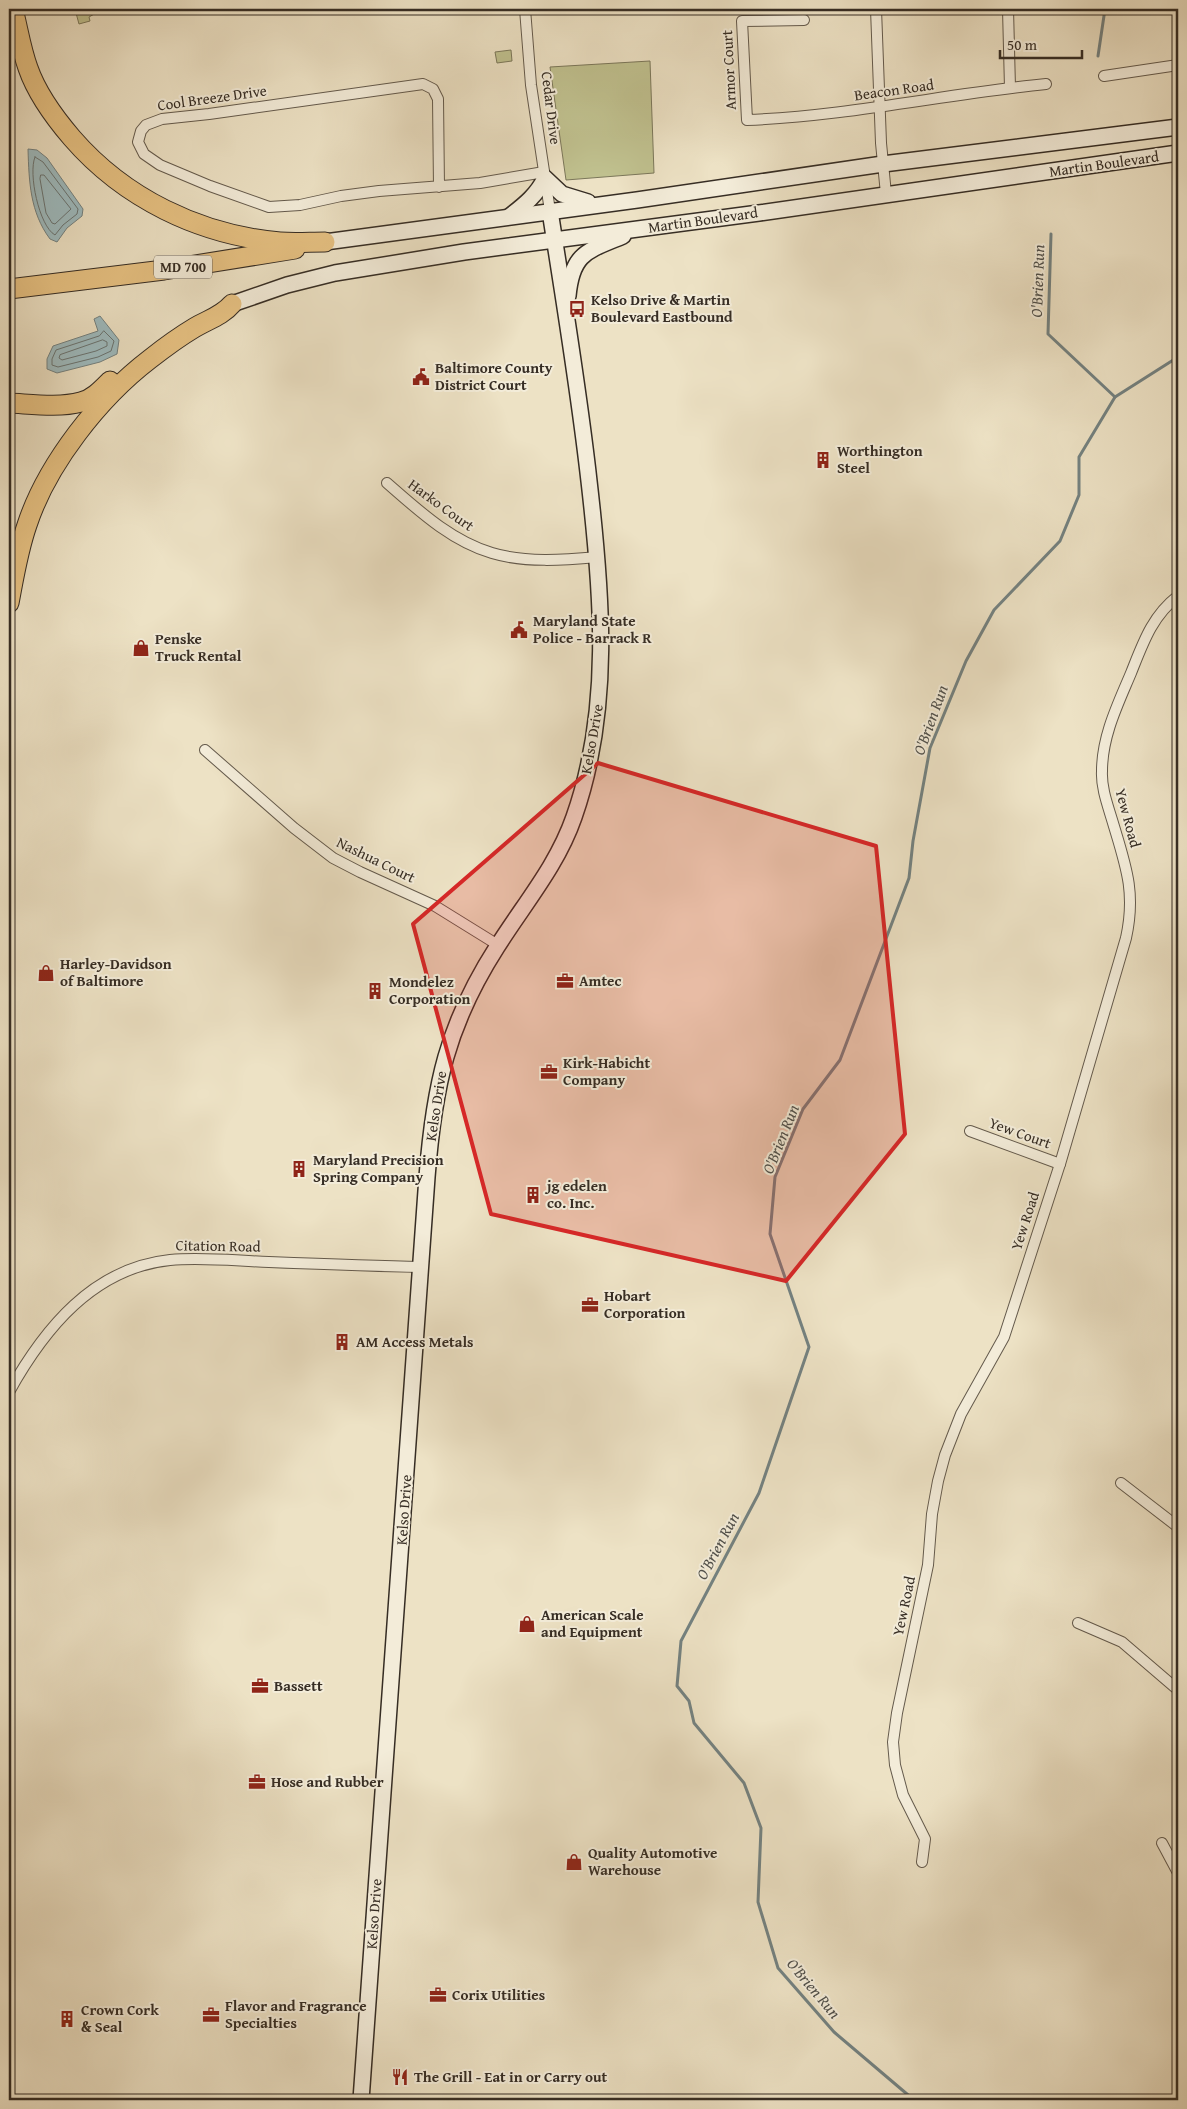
<svg xmlns="http://www.w3.org/2000/svg" width="1187" height="2109" font-family="'Gentium Book Plus',serif">
	<style>
		.green { fill: #c0c18f; stroke: #7b775a }
		.water { fill: #9ebbbf; stroke: #748281 }
		.lines { fill: none; stroke-linecap: round; stroke-linejoin: round }
		.shore { stroke: #6a7472; stroke-width: 1 }
		.stream { stroke: #748281; stroke-width: 3 }
		.street-casing { stroke: #645a4c; stroke-width: 12 }
		.secondary-casing { stroke: #362d24; stroke-width: 18 }
		.highway-casing { stroke: #362d24; stroke-width: 21 }
		.street { stroke: #f3ecd9; stroke-width: 10 }
		.secondary { stroke: #f3ecd9; stroke-width: 15 }
		.highway { stroke: #e6c182; stroke-width: 19 }
		.marked { fill: #d62828; fill-opacity: 0.2; stroke: #d62828; stroke-width: 4; stroke-linejoin: round }
		.labels { text-anchor: middle; stroke-width: 4; stroke-linejoin: round; paint-order: stroke }
		.shield { fill: #f3ecd9; stroke: #6f665a; stroke-width: 1 }
		.shield-label { font-size: 14px; font-weight: bold; fill: #362d24 }
		.street-label { font-size: 15px; fill: #362d24; stroke: #f3ecd9 }
		.poi-label { font-size: 15px; font-weight: bold; fill: #362d24; stroke: #f3ecd9; text-anchor: start }
		.water-label { font-size: 16px; font-style: italic; fill: #50504b; stroke: #f3ecd9 }
	</style>
	<rect width="100%" height="100%" fill="#ede2c5"/>
	<filter id="stains"><feTurbulence type="fractalNoise" baseFrequency=".004" numOctaves="4"/><feColorMatrix values="0 0 0 0 .2 0 0 0 0 .09 0 0 0 0 .02 0 0 0 .5 -.17"/></filter>
	<radialGradient id="worn" r=".72"><stop offset=".6" stop-color="#630" stop-opacity="0"/><stop offset="1" stop-color="#630" stop-opacity=".3"/></radialGradient>
	<g class="green">
		<path d="M75,9h20l1,4 -7,4 1,4 -11,3 -3,-11 -3,-2z"/>
		<path d="M511,50l1,11 -15,2 -2,-11z"/>
		<path d="M650,61l4,112 -88,7 -16,-113z"/>
	</g>
	<g class="water">
		<path d="M28,149l9,1 10,8 36,51 -1,7 -15,12 -10,14 -7,-3c-20,-27 -21,-57 -22,-90z"/>
		<path d="M100,316l19,24 -2,14 -17,8 -43,11 -10,-4v-10l6,-13 45,-15 -4,-12z"/>
	</g>
	<g class="lines">
		<g class="shore">
			<path d="M35,157l8,5 35,47 -1,5 -14,11 -8,10c-16,-9 -27,-62 -20,-78z"/>
			<path d="M41,175h3l27,34 -16,15 -3,-1 -6,-10 -6,-34z"/>
			<path d="M104,331l10,10 -3,10 -13,6 -40,10 -6,-2v-6l4,-9 43,-14z"/>
			<path d="M103,340l4,2v4l-11,5 -34,9 -3,-2 1,-3z"/>
		</g>
		<g class="stream">
			<path d="M1098,56l7,-47"/>
			<path d="M1115,397l63,-40"/>
			<path d="M914,2100l-80,-68 -56,-64 -20,-66 3,-74 -17,-45 -50,-60 -5,-22 -12,-15 4,-45 78,-148 50,-146 -39,-113 5,-57 28,-68 37,-49 69,-182 4,-37 17,-93 36,-87 28,-51 66,-69 19,-46v-38l36,-60 -67,-63 3,-100"/>
		</g>
		<g class="street-casing">
			<g id="street">
				<path d="M525,9l6,76 19,126"/>
				<path d="M876,9l5,134 5,51"/>
				<path d="M1008,9l2,79"/>
				<path d="M804,20l-62,1 5,99c101,-4 199,-26 299,-36"/>
				<path d="M1104,76l74,-11"/>
				<path d="M439,187l-1,-88 -5,-10 -10,-5 -214,30 -47,5 -16,6 -5,6 -3,11 6,12 16,11 50,21 59,21 31,-2 41,-9 38,-5 101,-8 64,-11"/>
				<path d="M387,483c31,27 64,58 105,70 33,10 72,7 106,4"/>
				<path d="M205,750l89,78 39,30 27,14 75,34 63,39"/>
				<path d="M970,1131l90,33"/>
				<path d="M9,1392c35,-63 84,-124 161,-132 33,-3 67,1 99,2 51,2 102,4 153,5"/>
				<path d="M1121,1483l57,44"/>
				<path d="M1078,1623l44,19 56,48"/>
				<path d="M1162,1843l16,30"/>
				<path d="M922,1862l3,-23 -22,-44 -8,-30 -2,-23 4,-29 31,-148 4,-51 6,-33 7,-26 16,-41 43,-77 56,-173 66,-226c10,-45 0,-72 -13,-115 -5,-17 -12,-35 -11,-52 0,-35 16,-67 29,-98 12,-30 21,-57 47,-77"/>
			</g>
		</g>
		<g class="secondary-casing">
			<g id="secondary">
				<path d="M510,216c14,-11 27,-21 35,-38l17,16 26,8"/>
				<path d="M325,242l312,-42 246,-36 295,-37"/>
				<path d="M568,296c4,-43 19,-45 55,-60"/>
				<path d="M232,304l55,-19 48,-12 129,-21 295,-39 419,-60"/>
				<path d="M361,2100l66,-923c7,-91 20,-152 70,-230 27,-43 60,-81 77,-130 38,-108 28,-224 15,-336 -10,-90 -25,-180 -39,-270"/>
			</g>
		</g>
		<g class="highway-casing">
			<g id="highway">
				<path d="M13,9c5,19 8,40 15,59 9,26 26,49 44,70 52,60 127,97 208,104 15,1 30,0 45,0"/>
				<path d="M9,289l155,-19 131,-21"/>
				<path d="M9,403c22,1 50,5 72,-1 12,-3 21,-13 29,-21"/>
				<path d="M9,603c5,-26 9,-52 18,-78 20,-61 72,-127 123,-166 14,-11 29,-22 44,-31 13,-8 28,-12 38,-24"/>
			</g>
		</g>
		<use href="#street" class="street"/>
		<use href="#secondary" class="secondary"/>
		<use href="#highway" class="highway"/>
	</g>
	<path class="marked" d="M598,763l278,83 29,288 -119,147 -295,-67 -78,-290z"/>
	<defs>
		<g id="bus-bare" transform="scale(1.35)"><path d="M-5-6H5V4H4V6H2V4H-2V6H-4V4H-5ZM-3.5-4V0h7V-4ZM-3.5 1.2v1.5H-2V1.2ZM2 1.2v1.5H3.5V1.2Z" fill="#8f2418" stroke="#f3ecd9" stroke-width="2.5" paint-order="stroke"/></g>
		<g id="civic-bare" transform="scale(1.35)"><path d="M-.6-6.5H3V-4.5H.6V-3L4-1V1h2V6H-6V1h2V-1L-.6-3ZM-1.2 2.5V6h2.4V2.5Z" fill="#8f2418" stroke="#f3ecd9" stroke-width="2.5" paint-order="stroke"/></g>
		<g id="building-bare" transform="scale(1.35)"><path d="M-4-6H4V6H1V3H-1V6H-4ZM-2.5-4.3h1.7v1.8h-1.7ZM.8-4.3h1.7v1.8H.8ZM-2.5-1h1.7V.8h-1.7ZM.8-1h1.7V.8H.8Z" fill="#8f2418" stroke="#f3ecd9" stroke-width="2.5" paint-order="stroke"/></g>
		<g id="shop-bare" transform="scale(1.35)"><path d="M-5-2.5h2.3a2.7 3.5 0 0 1 5.4 0H5L5.5 6h-11ZM-1.5-2.5h3a1.5 2.3 0 0 0-3 0Z" fill="#8f2418" stroke="#f3ecd9" stroke-width="2.5" paint-order="stroke"/></g>
		<g id="office-bare" transform="scale(1.35)"><path d="M-6-3h4V-5.5h4V-3h4V5H-6ZM-1-4.5V-3h2v-1.5ZM-6 0V1H6V0Z" fill="#8f2418" stroke="#f3ecd9" stroke-width="2.5" paint-order="stroke"/></g>
		<g id="restaurant-bare" transform="scale(1.35)"><path d="M-5-6h1v4h1v-4h1v4h1v-4h1v5L-1.5 .5V6h-2V.5L-5-1ZM5-6V6H3V1.5H1.5Q1.5-4 5-6Z" fill="#8f2418" stroke="#f3ecd9" stroke-width="2.5" paint-order="stroke"/></g>
	</defs>
	<g fill-rule="evenodd">
		<use href="#bus-bare" x="577" y="309"/>
		<use href="#civic-bare" x="421" y="377"/>
		<use href="#building-bare" x="823" y="460"/>
		<use href="#civic-bare" x="519" y="630"/>
		<use href="#shop-bare" x="141" y="648"/>
		<use href="#shop-bare" x="46" y="973"/>
		<use href="#office-bare" x="565" y="981"/>
		<use href="#building-bare" x="375" y="991"/>
		<use href="#office-bare" x="549" y="1072"/>
		<use href="#building-bare" x="299" y="1169"/>
		<use href="#building-bare" x="533" y="1195"/>
		<use href="#office-bare" x="590" y="1305"/>
		<use href="#building-bare" x="342" y="1342"/>
		<use href="#shop-bare" x="527" y="1624"/>
		<use href="#office-bare" x="260" y="1686"/>
		<use href="#office-bare" x="257" y="1782"/>
		<use href="#shop-bare" x="574" y="1862"/>
		<use href="#office-bare" x="438" y="1995"/>
		<use href="#office-bare" x="211" y="2015"/>
		<use href="#building-bare" x="67" y="2019"/>
		<use href="#restaurant-bare" x="400" y="2077"/>
	</g>
	<g class="labels">
		<rect class="shield" x="154" y="255.5" width="58" height="23" rx="4"/>
		<g class="shield-label">
			<text x="183" y="272">MD 700</text>
		</g>
		<g class="street-label">
			<text transform="translate(729 70) rotate(-93)" y="5">Armor Court</text>
			<text transform="translate(894 90) rotate(-8)" y="5">Beacon Road</text>
			<text transform="translate(212 98) rotate(-8)" y="5">Cool Breeze Drive</text>
			<text transform="translate(551 108) rotate(83)" y="5">Cedar Drive</text>
			<text transform="translate(1104 164) rotate(-8)" y="5">Martin Boulevard</text>
			<text transform="translate(703 220) rotate(-8)" y="5">Martin Boulevard</text>
			<text transform="translate(441 505) rotate(36)" y="5">Harko Court</text>
			<text transform="translate(592 739) rotate(-80)" y="5">Kelso Drive</text>
			<text transform="translate(1128 818) rotate(75)" y="5">Yew Road</text>
			<text transform="translate(376 860) rotate(26)" y="5">Nashua Court</text>
			<text transform="translate(436 1106) rotate(-81)" y="5">Kelso Drive</text>
			<text transform="translate(1020 1133) rotate(20)" y="5">Yew Court</text>
			<text transform="translate(1025 1221) rotate(-72)" y="5">Yew Road</text>
			<text transform="translate(218 1246) rotate(1)" y="5">Citation Road</text>
			<text transform="translate(404 1510) rotate(-86)" y="5">Kelso Drive</text>
			<text transform="translate(904 1606) rotate(-78)" y="5">Yew Road</text>
			<text transform="translate(374 1914) rotate(-86)" y="5">Kelso Drive</text>
		</g>
		<g class="poi-label">
			<text x="591" y="305">Kelso Drive &amp; Martin<tspan x="591" dy="17">Boulevard Eastbound</tspan></text>
			<text x="435" y="373">Baltimore County<tspan x="435" dy="17">District Court</tspan></text>
			<text x="837" y="456">Worthington<tspan x="837" dy="17">Steel</tspan></text>
			<text x="533" y="626">Maryland State<tspan x="533" dy="17">Police - Barrack R</tspan></text>
			<text x="155" y="644">Penske<tspan x="155" dy="17">Truck Rental</tspan></text>
			<text x="60" y="969">Harley-Davidson<tspan x="60" dy="17">of Baltimore</tspan></text>
			<text x="579" y="986">Amtec</text>
			<text x="389" y="987">Mondelez<tspan x="389" dy="17">Corporation</tspan></text>
			<text x="563" y="1068">Kirk-Habicht<tspan x="563" dy="17">Company</tspan></text>
			<text x="313" y="1165">Maryland Precision<tspan x="313" dy="17">Spring Company</tspan></text>
			<text x="547" y="1191">jg edelen<tspan x="547" dy="17">co. Inc.</tspan></text>
			<text x="604" y="1301">Hobart<tspan x="604" dy="17">Corporation</tspan></text>
			<text x="356" y="1347">AM Access Metals</text>
			<text x="541" y="1620">American Scale<tspan x="541" dy="17">and Equipment</tspan></text>
			<text x="274" y="1691">Bassett</text>
			<text x="271" y="1787">Hose and Rubber</text>
			<text x="588" y="1858">Quality Automotive<tspan x="588" dy="17">Warehouse</tspan></text>
			<text x="452" y="2000">Corix Utilities</text>
			<text x="225" y="2011">Flavor and Fragrance<tspan x="225" dy="17">Specialties</tspan></text>
			<text x="81" y="2015">Crown Cork<tspan x="81" dy="17">&amp; Seal</tspan></text>
			<text x="414" y="2082">The Grill - Eat in or Carry out</text>
		</g>
		<g class="water-label">
			<text transform="translate(1037 281) rotate(-88)" y="6">O'Brien Run</text>
			<text transform="translate(930 720) rotate(-70)" y="6">O'Brien Run</text>
			<text transform="translate(780 1139) rotate(-68)" y="6">O'Brien Run</text>
			<text transform="translate(717 1546) rotate(-62)" y="6">O'Brien Run</text>
			<text transform="translate(814 1988) rotate(50)" y="6">O'Brien Run</text>
		</g>
	</g>
	<rect width="1187" height="2109" fill="none" stroke="#ede2c5" stroke-width="30"/>
	<rect x="10" y="10" width="1167" height="2089" fill="none" stroke="#362d24" stroke-width="2.5"/>
	<rect x="15" y="15" width="1157" height="2079" fill="none" stroke="#362d24"/>
	<path d="M1000 50v8h82v-8" fill="none" stroke="#362d24" stroke-width="2.5"/>
	<text x="1007" y="50" font-size="15" fill="#362d24" stroke="#f3ecd9" stroke-width="4" paint-order="stroke">50 m</text>
	<rect width="100%" height="100%" filter="url(#stains)"/>
	<rect width="100%" height="100%" fill="url(#worn)"/>
</svg>
